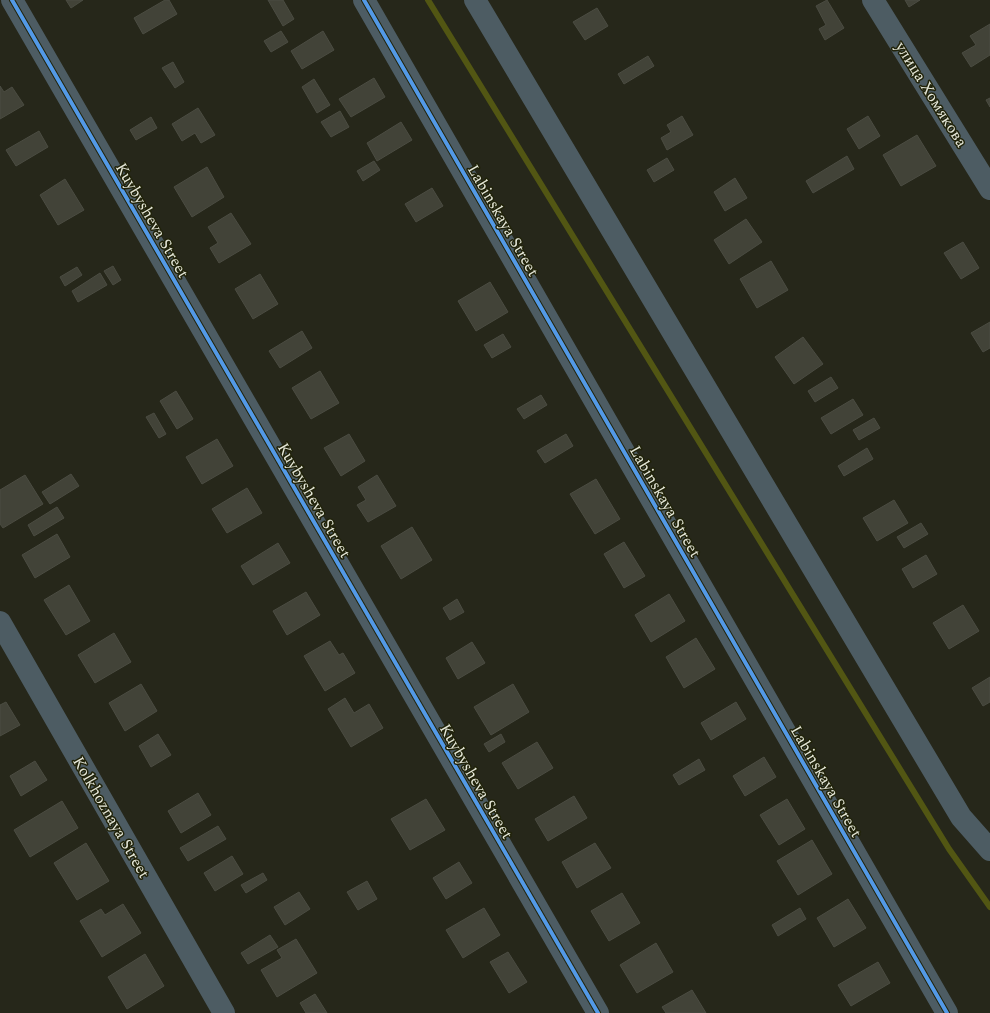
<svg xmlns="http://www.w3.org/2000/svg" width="990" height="1013" font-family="Spectral,serif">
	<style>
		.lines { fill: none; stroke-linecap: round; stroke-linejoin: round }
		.stream { stroke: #525613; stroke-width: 6 }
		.building { fill: #424338; stroke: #4b4c42 }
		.street { stroke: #4d5c63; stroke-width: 22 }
		.cycleway-casing { stroke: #21230a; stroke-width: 6 }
		.cycleway { stroke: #5399e6; stroke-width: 4 }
		.labels { text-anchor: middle; stroke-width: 3; stroke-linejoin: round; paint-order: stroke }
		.street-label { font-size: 16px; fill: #e6e8d9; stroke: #21230a }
	</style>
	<rect width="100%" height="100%" fill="#26271a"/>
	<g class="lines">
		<path class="stream" d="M428,0l521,849 41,58"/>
	</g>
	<g class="building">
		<path d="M66,0h17l-12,8z"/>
		<path d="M165,0h4l8,14 -34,20 -9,-16z"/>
		<path d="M268,0h15l11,19 -11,7z"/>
		<path d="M827,0l17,28 -19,12 -6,-11 7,-4 -10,-19z"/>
		<path d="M905,0h15l-11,7z"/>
		<path d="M597,8l11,18 -23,14 -12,-18z"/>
		<path d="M990,24v31l-19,12 -9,-14 14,-8 -6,-9z"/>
		<path d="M281,31l7,11 -17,10 -7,-11z"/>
		<path d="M323,31l11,19 -32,19 -11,-18z"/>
		<path d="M648,56l6,10 -30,18 -6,-10z"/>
		<path d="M173,62l11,20 -9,6 -13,-20z"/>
		<path d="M374,78l11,19 -34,20 -12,-18z"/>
		<path d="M314,79l16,26 -13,8 -15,-26z"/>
		<path d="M0,86l4,6 8,-5 12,18 -24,14z"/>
		<path d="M990,98v9l-4,-7z"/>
		<path d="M198,108l17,27 -14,8 -6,-10 -13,8 -10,-17z"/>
		<path d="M340,111l9,16 -18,10 -10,-15z"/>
		<path d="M682,116l11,19 -26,15 -6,-12 10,-6 -4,-7z"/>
		<path d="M868,116l12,20 -21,13 -12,-20z"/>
		<path d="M151,117l6,11 -21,12 -6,-10z"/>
		<path d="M401,122l11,18 -35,21 -10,-18z"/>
		<path d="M39,131l9,16 -32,19 -10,-16z"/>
		<path d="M917,135l19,31 -35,20 -18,-31z"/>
		<path d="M847,156l7,13 -41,24 -7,-12z"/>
		<path d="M667,158l7,12 -20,12 -7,-12z"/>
		<path d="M374,161l6,9 -17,11 -6,-10z"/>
		<path d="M207,167l17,30 -32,20 -18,-30z"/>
		<path d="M735,178l12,20 -22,13 -11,-19z"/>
		<path d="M65,179l19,31 -26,15 -18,-30z"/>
		<path d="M432,188l11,18 -27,16 -11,-18z"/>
		<path d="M231,213l20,31 -32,19 -9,-15 8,-5 -10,-16z"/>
		<path d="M746,219l16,23 -33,22 -15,-24z"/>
		<path d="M963,242l16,26 -18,11 -17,-26z"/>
		<path d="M771,261l17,29 -31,18 -17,-29z"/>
		<path d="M113,266l8,14 -8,5 -9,-14z"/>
		<path d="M77,267l5,8 -17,11 -5,-9z"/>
		<path d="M100,273l7,12 -29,17 -6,-11z"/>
		<path d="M260,274l18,30 -25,15 -18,-30z"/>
		<path d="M490,282l18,30 -32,19 -18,-30z"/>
		<path d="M990,322v26l-7,4 -12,-19z"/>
		<path d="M302,331l10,17 -32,20 -11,-17z"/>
		<path d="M503,334l8,13 -19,11 -8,-13z"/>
		<path d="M803,337l20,27 -29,20 -19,-27z"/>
		<path d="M320,371l19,32 -28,16 -19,-31z"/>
		<path d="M831,377l7,11 -23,14 -7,-11z"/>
		<path d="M176,391l17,28 -16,10 -17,-28z"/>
		<path d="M541,395l6,10 -23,14 -7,-10z"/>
		<path d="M853,399l10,16 -32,19 -10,-16z"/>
		<path d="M154,413l12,21 -7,4 -13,-21z"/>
		<path d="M874,418l6,10 -21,12 -6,-10z"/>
		<path d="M349,434l16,27 -24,15 -17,-28z"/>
		<path d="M566,434l7,12 -28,17 -8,-12z"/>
		<path d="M217,439l16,27 -31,18 -16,-27z"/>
		<path d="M867,448l6,11 -29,17 -6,-10z"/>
		<path d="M71,474l8,12 -29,18 -8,-12z"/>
		<path d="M25,475l18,29 -40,24 -3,-4v-34z"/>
		<path d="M377,475l19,31 -28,16 -11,-17 9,-5 -8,-13z"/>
		<path d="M596,479l24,40 -25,15 -25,-40z"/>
		<path d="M247,488l15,25 -35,20 -15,-24z"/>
		<path d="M894,500l14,23 -31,18 -14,-23z"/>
		<path d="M57,507l7,11 -30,18 -6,-11z"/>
		<path d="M921,523l7,11 -24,14 -7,-11z"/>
		<path d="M412,527l20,33 -31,19 -20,-33z"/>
		<path d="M57,534l13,23 -35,21 -13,-23z"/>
		<path d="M624,542l21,34 -21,12 -20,-34z"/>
		<path d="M278,543l12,20 -37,22 -12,-19z"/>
		<path d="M926,555l11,19 -24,14 -11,-19z"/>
		<path d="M69,585l21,36 -24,14 -22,-35z"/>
		<path d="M306,592l14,23 -33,20 -14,-24z"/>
		<path d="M669,594l16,27 -34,21 -16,-27z"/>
		<path d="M457,599l7,13 -14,8 -7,-12z"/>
		<path d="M963,605l16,26 -30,18 -16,-26z"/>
		<path d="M114,633l17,29 -36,21 -17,-28z"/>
		<path d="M696,638l19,31 -31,19 -18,-31z"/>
		<path d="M330,641l9,14 4,-2 12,20 -30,18 -21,-35z"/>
		<path d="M472,642l13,21 -27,16 -12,-21z"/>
		<path d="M990,677v25l-7,4 -11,-18z"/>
		<path d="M141,684l16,27 -32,20 -16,-28z"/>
		<path d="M513,684l16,28 -38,23 -17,-28z"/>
		<path d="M345,698l9,15 15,-9 14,24 -32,19 -23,-38z"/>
		<path d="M6,702l14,23 -20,11v-31z"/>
		<path d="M736,702l10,17 -35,21 -10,-17z"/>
		<path d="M158,734l13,21 -20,12 -12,-21z"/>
		<path d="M501,734l4,8 -16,10 -5,-8z"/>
		<path d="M537,742l16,26 -35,21 -16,-26z"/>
		<path d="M764,757l12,20 -31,19 -12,-20z"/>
		<path d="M699,759l6,11 -26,15 -6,-10z"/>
		<path d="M35,761l12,19 -26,16 -11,-20z"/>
		<path d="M198,793l13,22 -30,18 -13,-22z"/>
		<path d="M574,796l13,22 -39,23 -13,-22z"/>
		<path d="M426,799l19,31 -35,20 -19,-31z"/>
		<path d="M787,799l18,30 -26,16 -19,-30z"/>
		<path d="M62,801l16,27 -48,29 -16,-27z"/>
		<path d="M218,826l8,13 -38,22 -8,-13z"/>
		<path d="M812,840l20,34 -34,21 -21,-34z"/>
		<path d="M86,843l23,38 -32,19 -23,-37z"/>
		<path d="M595,843l16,25 -34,20 -15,-26z"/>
		<path d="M232,856l11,18 -28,17 -11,-18z"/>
		<path d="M459,862l13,21 -26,16 -13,-21z"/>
		<path d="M263,873l4,7 -21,13 -5,-8z"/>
		<path d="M367,881l10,18 -19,11 -11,-18z"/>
		<path d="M299,892l11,17 -25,16 -11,-18z"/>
		<path d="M622,893l18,30 -31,18 -18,-30z"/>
		<path d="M848,899l18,29 -32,19 -17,-29z"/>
		<path d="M123,904l18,29 -39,24 -22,-36 21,-12 4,6z"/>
		<path d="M484,908l16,27 -37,23 -17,-28z"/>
		<path d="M800,908l6,11 -28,17 -6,-11z"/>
		<path d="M270,935l8,12 -30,17 -7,-11z"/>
		<path d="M296,939l21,34 -40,24 -16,-27 21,-12 -5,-8z"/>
		<path d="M656,943l17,29 -36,21 -17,-28z"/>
		<path d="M508,952l19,30 -18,11 -19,-31z"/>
		<path d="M145,954l19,32 -37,23 -19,-32z"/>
		<path d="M878,962l12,21 -39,23 -13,-21z"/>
		<path d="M692,990l14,23h-40l-4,-6z"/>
		<path d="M315,994l12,19h-21l-6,-10z"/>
	</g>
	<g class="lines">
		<g class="street">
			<path d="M12,0l586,1013"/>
			<path d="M364,0l583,1013"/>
			<path d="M475,0l486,817 29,33"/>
			<path d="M873,0l117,189"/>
			<path d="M0,622l224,391"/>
		</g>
		<g class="cycleway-casing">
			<g id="cycleway">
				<path d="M12,0l586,1013"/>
				<path d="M364,0l583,1013"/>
			</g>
		</g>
		<use href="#cycleway" class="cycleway"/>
	</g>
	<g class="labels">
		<g class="street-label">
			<text transform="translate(932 94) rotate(58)" y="6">улица Хомякова</text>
			<text transform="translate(153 220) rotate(60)" y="6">Kuybysheva Street</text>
			<text transform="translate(504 220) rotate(60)" y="6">Labinskaya Street</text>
			<text transform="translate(315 500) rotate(60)" y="6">Kuybysheva Street</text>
			<text transform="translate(666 501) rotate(60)" y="6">Labinskaya Street</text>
			<text transform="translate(477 781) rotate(60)" y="6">Kuybysheva Street</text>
			<text transform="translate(827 781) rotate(60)" y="6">Labinskaya Street</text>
			<text transform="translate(112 817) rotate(60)" y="6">Kolkhoznaya Street</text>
		</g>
	</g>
</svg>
